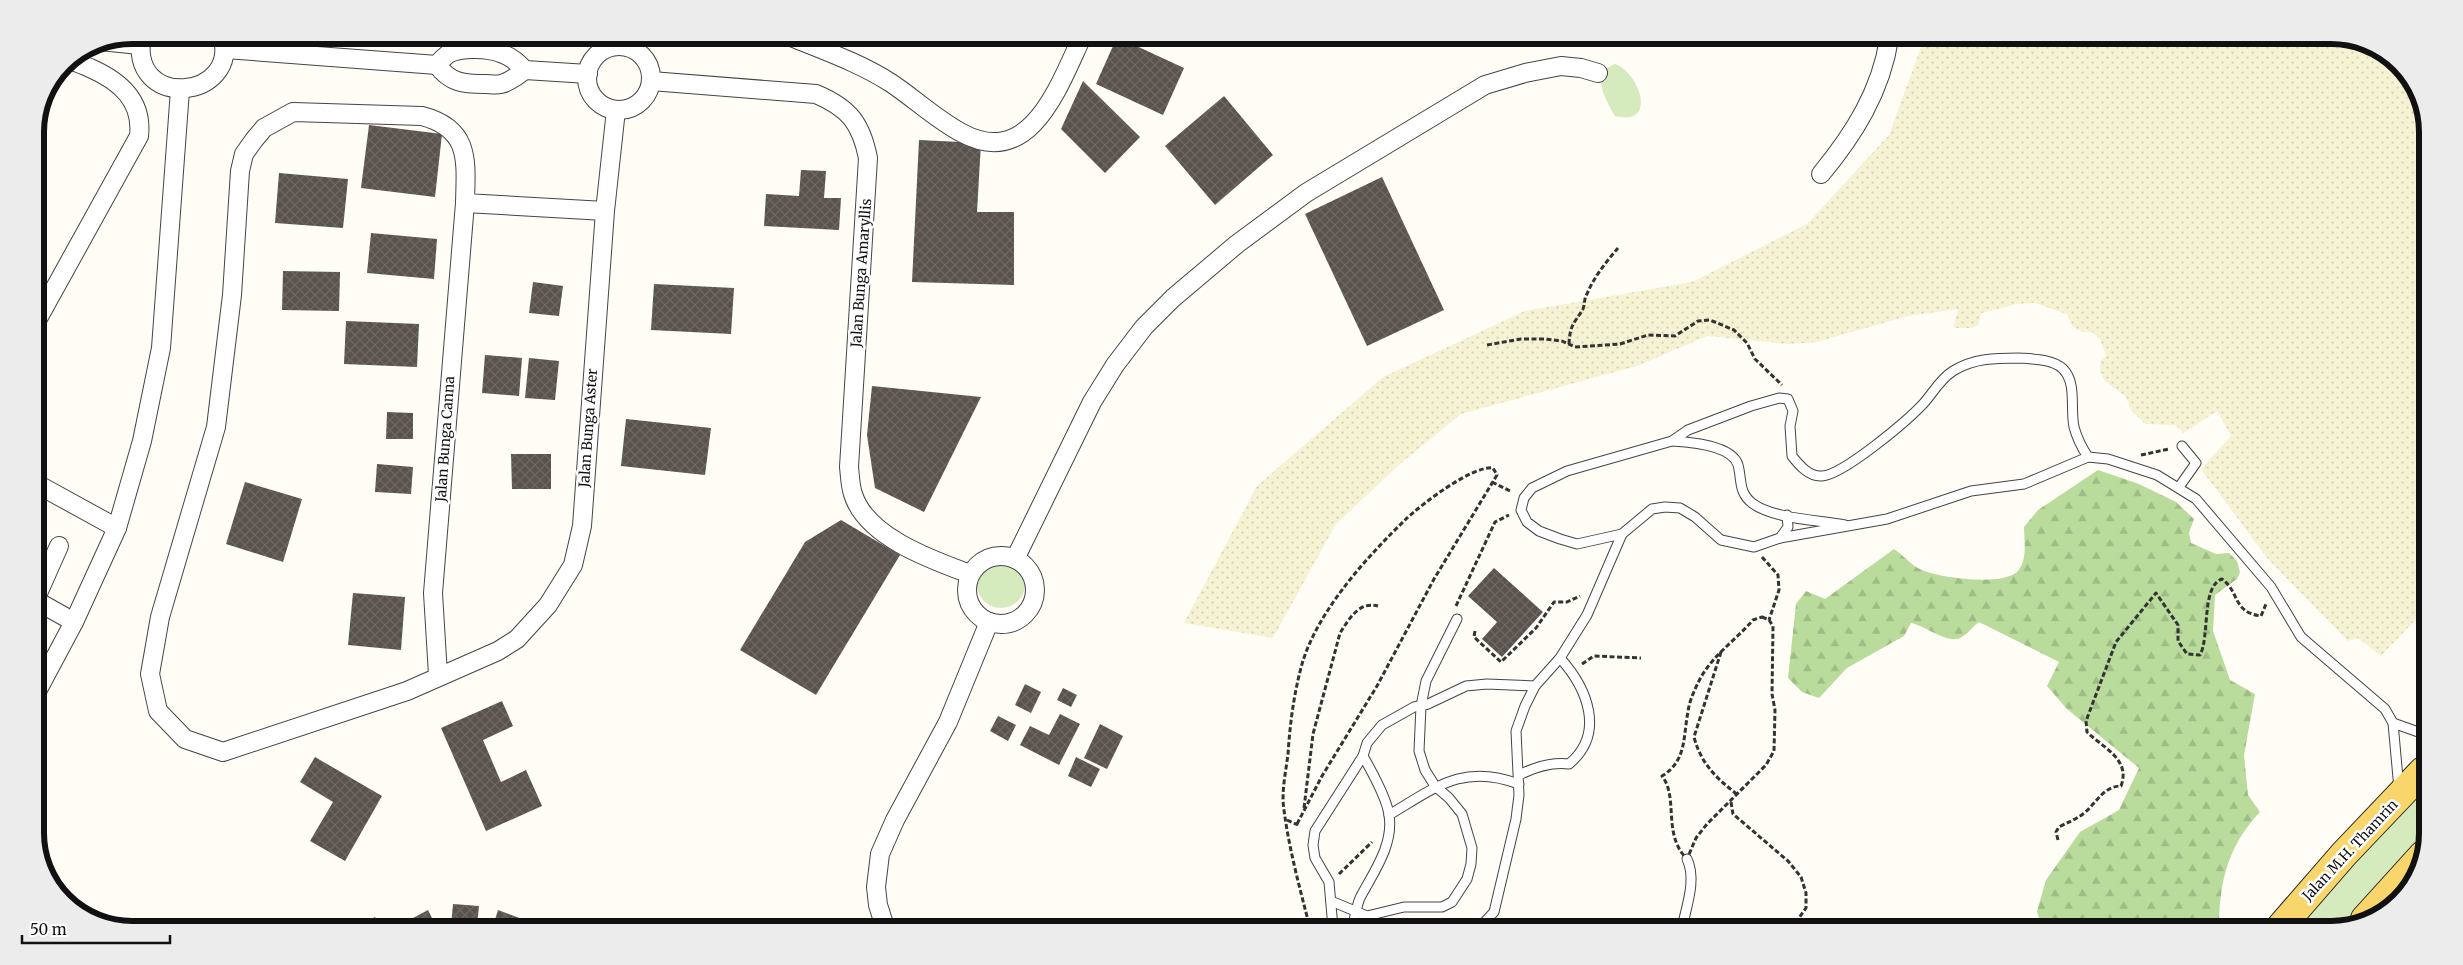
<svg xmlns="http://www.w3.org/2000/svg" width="2463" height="965" font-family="Merriweather,serif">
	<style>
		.farmland { fill: url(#farmland-dots) }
		.grass { fill: #d5ebbd }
		.forest { fill: url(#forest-firs) }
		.building { fill: url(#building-cross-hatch) }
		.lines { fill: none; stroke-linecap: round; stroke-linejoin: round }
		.lane-casing { stroke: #444; stroke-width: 11 }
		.street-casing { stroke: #444; stroke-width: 20 }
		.primary-casing { stroke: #222; stroke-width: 30 }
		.path { stroke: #333; stroke-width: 3; stroke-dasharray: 5 2.5; stroke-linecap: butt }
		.lane { stroke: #fff; stroke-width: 9 }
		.street { stroke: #fff; stroke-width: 18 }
		.primary { stroke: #f9d66b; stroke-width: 28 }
		.labels { text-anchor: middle; stroke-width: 5; stroke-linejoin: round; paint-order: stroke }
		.street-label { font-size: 14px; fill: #111; stroke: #fff }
		.rim { fill: none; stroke: #111; stroke-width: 6 }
	</style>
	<defs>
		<pattern id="farmland-dots" width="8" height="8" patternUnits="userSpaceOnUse" patternTransform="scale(1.25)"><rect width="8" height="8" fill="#f6f3d4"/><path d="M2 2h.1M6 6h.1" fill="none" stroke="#d2cfb5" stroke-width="1.8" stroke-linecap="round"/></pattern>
		<pattern id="forest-firs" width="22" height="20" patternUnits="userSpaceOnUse" patternTransform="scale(1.25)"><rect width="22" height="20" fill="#b9dc9c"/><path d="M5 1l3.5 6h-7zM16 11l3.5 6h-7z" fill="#9ebc85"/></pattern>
		<pattern id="building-cross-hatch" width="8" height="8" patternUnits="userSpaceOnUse" patternTransform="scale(1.25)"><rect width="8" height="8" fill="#5a524d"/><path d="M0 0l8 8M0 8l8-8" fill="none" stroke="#6d6662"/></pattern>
	</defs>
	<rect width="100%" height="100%" fill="#fffdf5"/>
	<path class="farmland" d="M1924,39l439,1 45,33 20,52 -4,486 -43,45 -23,-18 -10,3 -80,-82 -67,-90 30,-33 -14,-25 -33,22 -9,-8 -30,-1 -14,-14 -5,-13 -21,-16 -5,-10 1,-10 5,-5 -6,-17 -8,-7h-10l-10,-6 -5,-12 -32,-11 -18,1 -35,9 -4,12 -6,3h-19l5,-19 -50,7 -91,26 -28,2 -82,-8 -70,30 -176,48 -61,50 -64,60 -63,114 -89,-15 73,-137 126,-109 142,-66 167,-29 115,-58 82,-89z"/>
	<g class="grass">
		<path d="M1615,64c24,8 44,63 0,52 -8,-15 -18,-29 -12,-46z"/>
		<circle cx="1001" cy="584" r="24"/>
		<path d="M2423,789v53l-76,83 -15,5h-38z"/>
	</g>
	<path class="forest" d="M2098,470l41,14 37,18 18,17 -5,14 2,10 25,11 13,-1 8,8 3,11 -3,7 -22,16 -2,36 17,49 25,14 -11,61 4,40 12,17c-33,35 -41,71 -41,118l-181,-1 3,-3 -4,-15 9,-31 34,-48 39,-22 20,-42 -72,-59 -20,-23 12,-24 -80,-40c-6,4 -12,13 -19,16 -13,6 -34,-12 -49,-15l-7,13 -57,32 -28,30 -17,-6 -14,-14 8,-74 10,-13 19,8 69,-50c9,6 18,17 28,21 18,8 80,16 95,2 11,-11 7,-31 7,-45l14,-17z"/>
	<g class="building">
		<path d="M1117,37l67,31 -21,47 -67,-31z"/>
		<path d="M1157,37h20l-4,8z"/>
		<path d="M1083,81l57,56 -35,36 -44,-44z"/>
		<path d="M1224,96l49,59 -58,50 -50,-59z"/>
		<path d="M369,125l73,9 -7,63 -74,-9z"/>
		<path d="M919,140l62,3 -4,69h37v73l-102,-3z"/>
		<path d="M801,170l25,1 -2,27h17l-2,32 -75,-4 2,-32 33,2z"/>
		<path d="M279,173l69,6 -5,49 -68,-5z"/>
		<path d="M1382,177l62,133 -77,36 -62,-132z"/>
		<path d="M371,233l66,6 -3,40 -67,-6z"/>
		<path d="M283,271l57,1 -1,39 -57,-1z"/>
		<path d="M533,282l30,4 -4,30 -30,-3z"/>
		<path d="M654,284l80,4 -3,46 -80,-4z"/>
		<path d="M346,321l73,3 -2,43 -73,-3z"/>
		<path d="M485,355l37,3 -3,38 -37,-3z"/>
		<path d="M529,358l30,3 -4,39 -30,-2z"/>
		<path d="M872,386l109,11 -57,115 -49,-24 -8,-53z"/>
		<path d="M387,412l26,1v26h-27z"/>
		<path d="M626,419l85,9 -6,47 -84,-9z"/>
		<path d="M511,454h40v35h-39z"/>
		<path d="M377,464l36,3 -2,27 -36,-2z"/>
		<path d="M245,482l57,17 -19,63 -57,-18z"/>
		<path d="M841,520l59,35 -84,140 -76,-45 65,-108z"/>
		<path d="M1494,568l49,44 -41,45 -20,-18 15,-17 -29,-26z"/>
		<path d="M353,593l52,4 -4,53 -53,-5z"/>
		<path d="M1025,684l16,8 -10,21 -16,-8z"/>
		<path d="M1063,688l14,7 -6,12 -14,-7z"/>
		<path d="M502,701l11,25 -30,14 18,42 25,-12 16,36 -56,25 -45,-103z"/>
		<path d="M1060,714l20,10 -21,41 -39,-20 10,-19 19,9z"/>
		<path d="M998,716l18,9 -8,16 -18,-10z"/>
		<path d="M1100,724l23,12 -16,33 -23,-11z"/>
		<path d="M315,757l67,39 -37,65 -35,-20 23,-39 -33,-20z"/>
		<path d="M1076,757l24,12 -9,18 -23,-11z"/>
		<path d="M453,904l26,2 -2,20h-26z"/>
		<path d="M428,910l8,16 -36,-1z"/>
		<path d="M498,910l27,10 -2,6h-30z"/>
		<path d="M375,917l4,8h-19z"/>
	</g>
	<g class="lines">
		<g class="lane-casing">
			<g id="lane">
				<path d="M1672,441c17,1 60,4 66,24 4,14 0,27 14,38 21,16 67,17 93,22"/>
				<path d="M2179,487l17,-24 -14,-17"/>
				<path d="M1622,534l-45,10 -17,-5 -21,-8 -12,-9 -6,-12 3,-12 8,-10 35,-17 105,-30 16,-11 63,-24 28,-8 9,1 5,12 -3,15 2,30c7,9 17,21 30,20 21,-1 85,-55 101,-72 10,-11 17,-25 30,-33 21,-13 43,-13 66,-13 13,1 34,1 44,11 14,14 7,39 11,58 3,11 8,21 14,30"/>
				<path d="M1780,538l8,-11 -1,-12"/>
				<path d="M1519,775c16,-8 32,-13 50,-11 37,-31 18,-76 -9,-106"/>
				<path d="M2399,789l-6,-66 31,11"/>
				<path d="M1389,815c47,-28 74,-52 130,-31"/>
				<path d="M1331,901l36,15 37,-9h38l10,-5 15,-23 4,-15 1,-16 -10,-34 -13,-16 -14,-12 -10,-16 -6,-19 2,-45 5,-25 31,-62"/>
				<path d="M1333,928l-4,-46 -14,-24 -2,-13 2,-14 48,-75 4,-13 15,-18 32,-18 14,-3 38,-18 21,-2 48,2"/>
				<path d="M1352,928c3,-9 4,-21 8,-30 13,-25 34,-53 29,-83 -2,-16 -18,-45 -26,-59"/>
				<path d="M1479,928l15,-16 22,-93 3,-24 -3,-64 9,-25 10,-20 25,-28 27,-43 35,-81 30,-25 13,-2 15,1 15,9 26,23 33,7 26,-9 107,-19 84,-28 53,-7 64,-27 20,2 49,16 39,24 75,88 30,50 84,72 8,14"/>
				<path d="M1682,928c4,-21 15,-48 5,-69"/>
			</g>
		</g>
		<g class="street-casing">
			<g id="street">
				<path d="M142,35c-15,77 100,65 80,0"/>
				<path d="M791,37c34,14 69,26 100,46 24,16 46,37 71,50 69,37 97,-48 120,-96"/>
				<path d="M100,41l40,4"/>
				<circle cx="619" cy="78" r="32"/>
				<path d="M225,49l212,16c3,-4 7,-8 11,-11 13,-7 41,-6 55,0 9,3 15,9 22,16l63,4"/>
				<path d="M437,65c13,18 27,19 48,19 5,0 11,1 16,0 9,-2 17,-9 24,-14"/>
				<path d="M651,81l165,13c33,14 45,29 52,64l-19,309c1,8 1,18 4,27 13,43 79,66 117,80"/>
				<path d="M1821,174c33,-40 60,-83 68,-135"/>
				<path d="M605,211l-140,-8c1,-42 6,-74 -43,-87l-129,-4 -29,16 -10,12 -10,14 -4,17 -8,124 -16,132 -56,190 -10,57 8,37 27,28 38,13 184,-61 91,-40 19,-12 31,-34 25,-40 9,-39 23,-315 11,-101"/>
				<path d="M35,324l104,-188c4,-35 -19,-55 -49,-68 -7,-3 -15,-7 -22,-8"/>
				<path d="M35,483l82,45"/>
				<circle cx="1001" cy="590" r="34"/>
				<path d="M1015,559l77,-157 23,-37 29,-38 29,-29 64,-54 69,-51 179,-108 40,-12 36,-7 20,2 17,5"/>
				<path d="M35,600l24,-54"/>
				<path d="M35,600l39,22"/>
				<path d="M438,675l-5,-82 32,-390"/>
				<path d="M35,695l39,-73 43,-94 25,-87 19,-93 19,-258"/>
				<path d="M885,927l-7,-22 -2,-18 4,-33 15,-34 53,-98 41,-100"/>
			</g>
		</g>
		<g class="primary-casing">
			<g id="primary">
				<path d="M2365,919l58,-64"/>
				<path d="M2278,930l66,-76 79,-83"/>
			</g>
		</g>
		<g class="path">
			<path d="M1569,344c1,-20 5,-20 14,-35 2,-5 1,-11 4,-15 7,-17 19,-32 31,-46"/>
			<path d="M1487,345l34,-6h23l18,2 13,6 45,-3 28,-9 27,1 23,-15 12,-1 24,10 13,13 8,16 27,26"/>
			<path d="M2141,455l28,-6"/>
			<path d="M1492,482l20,10"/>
			<path d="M1762,557l16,18 1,15 -10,30"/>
			<path d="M1456,606l39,-84 14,-7"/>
			<path d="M1762,617l7,3 4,6 -1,68 3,16 -1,41 -8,14 -59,59 -11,14 -9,21c-25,-25 -8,-61 -25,-83 25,-15 21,-40 26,-64 1,-10 6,-21 10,-29 12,-26 37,-42 55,-63z"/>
			<path d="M1475,631l-1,6 27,25 35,-34 18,-26h13l13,-6"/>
			<path d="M1721,652l-27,85c7,27 23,42 44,58"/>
			<path d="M1582,664l12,-8 47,2"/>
			<path d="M1731,802l2,12 55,47 13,16 5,16v15l-15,21"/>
			<path d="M1304,808l9,-74 27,-101c9,-14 19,-32 38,-27"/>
			<path d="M1287,820l11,5"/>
			<path d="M1297,824l25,-48 55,-90 57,-107 63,-104 -4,-7c-20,-3 -71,36 -86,50 -40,39 -89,92 -105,146 -8,29 -12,59 -14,90 -2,17 -7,38 -4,56 5,39 16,79 26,118"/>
			<path d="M2058,840l-2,-8 3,-5c9,-5 16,-7 24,-13 13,-10 20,-28 38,-28 10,-27 -18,-38 -34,-54l-1,-11 30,-79 40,-49 22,32v16l9,13 13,1c10,-18 1,-69 22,-76 18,13 10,33 39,37l5,-12"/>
			<path d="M1339,874l33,-32"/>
		</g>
		<use href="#lane" class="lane"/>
		<use href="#street" class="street"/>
		<use href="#primary" class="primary"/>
	</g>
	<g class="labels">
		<g class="street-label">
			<text transform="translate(861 273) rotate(-86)" y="5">Jalan Bunga Amaryllis</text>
			<text transform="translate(588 428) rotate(-86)" y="5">Jalan Bunga Aster</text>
			<text transform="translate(445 439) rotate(-86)" y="5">Jalan Bunga Canna</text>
			<text transform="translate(2350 850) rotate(-47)" y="5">Jalan M.H. Thamrin</text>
		</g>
	</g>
	<path d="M0 0H2463V965H0ZM132 44H2331A88 88 0 0 1 2419 132V833A88 88 0 0 1 2331 921H132A88 88 0 0 1 44 833V132A88 88 0 0 1 132 44Z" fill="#ececec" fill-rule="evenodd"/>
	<path class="rim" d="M132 44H2331A88 88 0 0 1 2419 132V833A88 88 0 0 1 2331 921H132A88 88 0 0 1 44 833V132A88 88 0 0 1 132 44Z"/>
	<path d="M22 935v8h148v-8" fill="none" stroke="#111111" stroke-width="2.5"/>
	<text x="30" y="935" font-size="15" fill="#111111" stroke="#ffffff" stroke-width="4" paint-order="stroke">50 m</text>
</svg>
